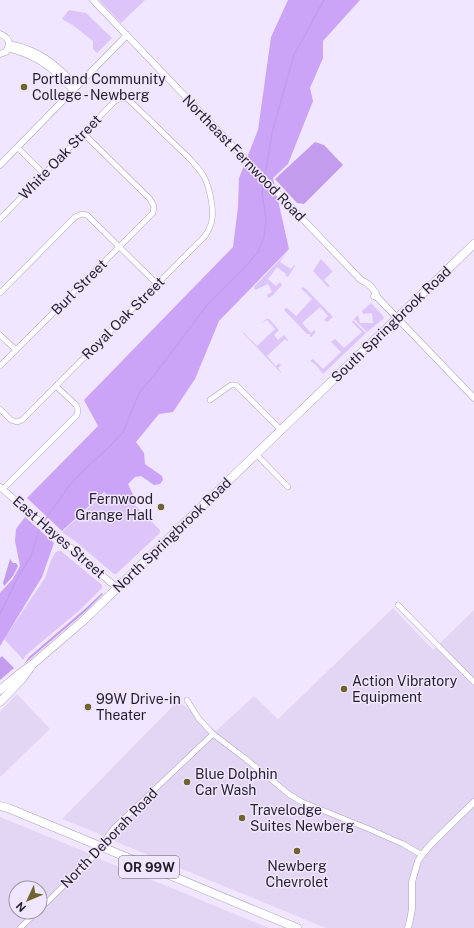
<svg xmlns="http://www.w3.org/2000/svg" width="474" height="928" font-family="'Public Sans',sans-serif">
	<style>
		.built { fill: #e3d6f4; fill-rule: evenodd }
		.green { fill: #ddc5f9 }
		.forest { fill: #cca4f7 }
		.water { fill: #c49cee }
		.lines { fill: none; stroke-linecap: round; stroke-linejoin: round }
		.stream { stroke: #c49cee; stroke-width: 1.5 }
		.minor-casing { stroke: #afa2bf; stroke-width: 6 }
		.tertiary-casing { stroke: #afa2bf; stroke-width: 7 }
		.primary-casing { stroke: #afa2bf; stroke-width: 9 }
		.trunk-casing { stroke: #afa2bf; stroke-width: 9 }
		.minor { stroke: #fff; stroke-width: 5 }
		.tertiary { stroke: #fff; stroke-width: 6 }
		.primary { stroke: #fff; stroke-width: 8 }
		.trunk { stroke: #fff; stroke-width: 8 }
		.poi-dot { fill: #6f6430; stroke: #f1e6ff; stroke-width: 1.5 }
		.labels { text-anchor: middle; stroke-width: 3; stroke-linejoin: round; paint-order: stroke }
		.shield { fill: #f1e6ff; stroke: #615a69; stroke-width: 1 }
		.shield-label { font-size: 13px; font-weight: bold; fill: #231e29 }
		.poi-label { font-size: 14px; fill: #231e29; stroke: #f1e6ff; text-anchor: start }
		.street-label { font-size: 14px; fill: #231e29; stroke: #f1e6ff }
	</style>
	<rect width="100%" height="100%" fill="#f1e6ff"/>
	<g class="built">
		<path d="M393,608l40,42 41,-40v318h-148l-205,-84 -24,-11 -35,-14 116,-118 38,30 38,-35 24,23z"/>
		<path d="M17,694l33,35 -50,48v-65z"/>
		<path d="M0,817l81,33 23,11 26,10 139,57h-269zM16,888h24v24h-24z"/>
	</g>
	<g class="green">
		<path d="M99,0h46l-24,23z"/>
		<path d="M69,10l17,3 26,25 -15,15 -4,-4v-8l-19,-15 -12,-7z"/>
		<path d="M287,252l-7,10 11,7 3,-4 1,1 -7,11 -3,-2 1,-1 -9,-7 -9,12 8,7 4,-4 2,3 -10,11 -4,2 -1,-3 5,-3 -4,-8 -13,6 -1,-3z"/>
		<path d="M321,259l12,13h-1l-8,8 6,6 -2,1 -15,-16z"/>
		<path d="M302,287l4,2 27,28 -6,5 -3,-2 4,-4 -8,-9 -18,16 9,10 3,-3 2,2 -5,5h-1v-3h-3l-23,-24 2,-2h1l9,8 16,-17 -8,-8 -3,-2z"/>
		<path d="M371,303l13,14 -1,2 -16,13 -13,-13 4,-4 2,8h13l-1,-10 -9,1 -1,-3z"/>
		<path d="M266,319h3l10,11 -5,5 4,5 6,-5 4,5 -1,1 -2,-2 -18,17 9,10 3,-3 2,2 -3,3 3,4v1l-39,-41 2,1 13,13 18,-17 -8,-9 -5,3z"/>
		<path d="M353,320l13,13 -43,41 -7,-9 -6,-4 3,-2 10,10 18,-17 -10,-10 4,-3 9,9 18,-16 -10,-10z"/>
		<path d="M105,493l16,13 13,-2 26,26v3l-44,41h-2l-39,-33 -13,-9z"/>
		<path d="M58,551h3l41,34v3l-21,21 -55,46 -3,5 -4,-5 -15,-16 41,-61 6,-18 5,-8z"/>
	</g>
	<g class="forest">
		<path d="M288,0h72l-37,41v17l-13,30 3,13 -25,63 -15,14 16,71 -70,72 -24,58 -22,33 -14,2 -23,28 8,11 1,11 17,12 1,4 -3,4 -6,1 -13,-9 -6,1 -7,7 7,15 -2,4 -12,3 -17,-14 -42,39 -35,-33 71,-72 -14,-26 149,-153 5,-40 1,-29 19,-48 13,-93z"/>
		<path d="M25,517l29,26 -12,34 -42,69v-53l12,-13 8,-14 -5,-25 1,-12z"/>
	</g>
	<g class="water">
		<path d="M315,142l9,3 19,20 -39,39 -7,-1 -22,-24z"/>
		<path d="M10,559l3,4h3l2,3 -5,10 -9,10 -1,-3z"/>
		<path d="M102,593l1,1 -16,16 -63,54 5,-7 57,-49z"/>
		<path d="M2,656l12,12 -14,12v-22z"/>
	</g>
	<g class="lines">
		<g class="stream">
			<path d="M265,174l8,-45 21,-74 30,-55"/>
			<path d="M45,520l24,-34 15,-16 23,-21 16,-17 16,-39 16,-19 53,-70 38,-38 12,-14 6,-14 2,-18 -4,-28 1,-6"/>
			<path d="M0,614l18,-37 13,-21 8,-26"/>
		</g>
		<g class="minor-casing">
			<g id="minor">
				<path d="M17,147l27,27"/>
				<path d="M0,219l115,-118 7,-3 6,1 63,61c4,5 9,10 12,15 6,10 11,33 9,44 0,6 -4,12 -7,17l-183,184 -5,2 -6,-2 -11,-11"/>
				<path d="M0,293l75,-76 7,-3 5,1 70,69"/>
				<path d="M0,335l16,15"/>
				<path d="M0,366l153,-153 1,-7 -4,-7 -66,-65"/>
				<path d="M210,400l21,-15h5l45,45"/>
				<path d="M256,454l32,33"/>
				<path d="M3,489l74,-74 1,-5 -2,-5 -20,-19"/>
				<path d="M398,605l76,77"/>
				<path d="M187,700l12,19 14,15 33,25 44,36 12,7 67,27 34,15 19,11"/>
				<path d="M40,909l51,-50 23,-31 99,-94"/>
				<path d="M20,928l17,-16"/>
			</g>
		</g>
		<g class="tertiary-casing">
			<g id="tertiary">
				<path d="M93,0l268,280c8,3 15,11 17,18"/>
				<path d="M0,34c6,2 9,5 9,11l-3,7 -6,2"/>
				<path d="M9,44c31,6 46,20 68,42"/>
				<path d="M8,48c15,4 30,10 42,20 8,6 16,15 23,22"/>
				<path d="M0,165l127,-130"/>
				<path d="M374,296l4,2 96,100"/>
				<path d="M0,487l117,101"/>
				<path d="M408,928l2,-8 2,-11v-27l6,-21 4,-6 9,-11 43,-42"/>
			</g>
		</g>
		<g class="primary-casing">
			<path id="primary" d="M0,806l8,2 289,120"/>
		</g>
		<g class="trunk-casing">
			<g id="trunk">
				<path d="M0,690l18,-15 15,-11 51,-44 390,-376"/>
				<path d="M0,702l22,-23 8,-11"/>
			</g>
		</g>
		<use href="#minor" class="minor"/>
		<use href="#tertiary" class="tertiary"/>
		<use href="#primary" class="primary"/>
		<use href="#trunk" class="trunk"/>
	</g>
	<g class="poi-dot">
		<circle cx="24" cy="87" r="4"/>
		<circle cx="161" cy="507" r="4"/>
		<circle cx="344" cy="689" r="4"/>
		<circle cx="88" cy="707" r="4"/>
		<circle cx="187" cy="782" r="4"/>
		<circle cx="242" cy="818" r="4"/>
		<circle cx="297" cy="851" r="4"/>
	</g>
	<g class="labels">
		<rect class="shield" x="119" y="856" width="60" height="22" rx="3"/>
		<g class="shield-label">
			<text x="149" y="872">OR 99W</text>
		</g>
		<g class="poi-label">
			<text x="32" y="84">Portland Community<tspan x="32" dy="16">College - Newberg</tspan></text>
			<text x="153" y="504" text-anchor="end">Fernwood<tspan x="153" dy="16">Grange Hall</tspan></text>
			<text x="352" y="686">Action Vibratory<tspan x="352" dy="16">Equipment</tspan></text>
			<text x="96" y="704">99W Drive-in<tspan x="96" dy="16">Theater</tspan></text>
			<text x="195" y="779">Blue Dolphin<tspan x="195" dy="16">Car Wash</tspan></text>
			<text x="250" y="815">Travelodge<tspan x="250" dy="16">Suites Newberg</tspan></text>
			<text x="297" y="871" text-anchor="middle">Newberg<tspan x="297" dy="16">Chevrolet</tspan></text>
		</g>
		<g class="street-label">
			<text transform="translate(60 157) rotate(-46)" y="5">White Oak Street</text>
			<text transform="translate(244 158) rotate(46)" y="5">Northeast Fernwood Road</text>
			<text transform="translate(79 287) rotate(-45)" y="5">Burl Street</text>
			<text transform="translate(123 318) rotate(-45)" y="5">Royal Oak Street</text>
			<text transform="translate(391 324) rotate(-44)" y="5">South Springbrook Road</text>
			<text transform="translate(172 535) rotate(-44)" y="5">North Springbrook Road</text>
			<text transform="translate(59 537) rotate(41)" y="5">East Hayes Street</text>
			<text transform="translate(109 838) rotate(-46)" y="5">North Deborah Road</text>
		</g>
	</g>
	<g transform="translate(28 900) rotate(226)"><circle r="19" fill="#f1e6ff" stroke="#9f96a9"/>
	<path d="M0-3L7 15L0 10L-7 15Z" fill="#6f6430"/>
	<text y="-6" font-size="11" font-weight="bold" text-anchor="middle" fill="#231e29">N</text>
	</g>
</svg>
